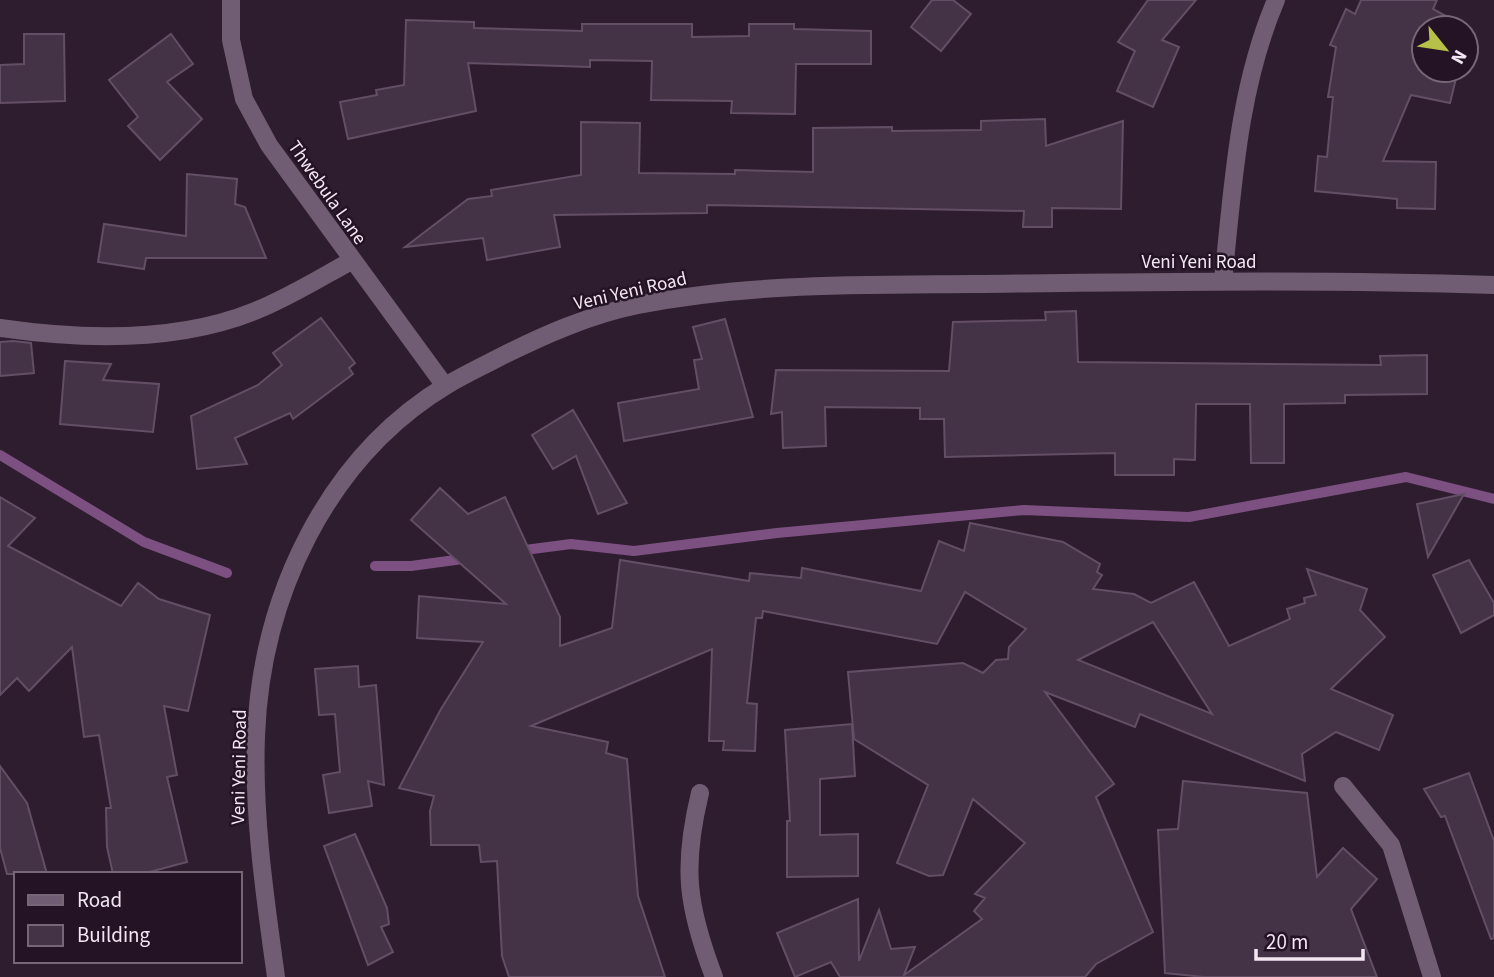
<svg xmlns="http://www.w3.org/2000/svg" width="1494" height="977" font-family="'Source Sans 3',sans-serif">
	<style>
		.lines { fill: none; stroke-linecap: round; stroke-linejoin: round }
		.stream { stroke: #7c5080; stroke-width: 10 }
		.building { fill: #443246; stroke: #634f65; stroke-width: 2; fill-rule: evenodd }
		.minor { stroke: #715d73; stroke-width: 18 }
		.labels { text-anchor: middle; stroke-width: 5; stroke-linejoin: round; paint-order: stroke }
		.street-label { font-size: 19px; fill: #f2e6f3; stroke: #241325 }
	</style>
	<rect width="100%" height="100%" fill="#2e1c2f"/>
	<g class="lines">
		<g class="stream">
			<path d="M0,455l144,87 83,31"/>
			<path d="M517,551l54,-7 63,7 143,-18 247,-23 165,7 217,-40 88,22"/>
			<path d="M375,566h36l59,-8"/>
		</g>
	</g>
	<g class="building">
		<path d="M932,0h21l18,14 -30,37 -30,-24z"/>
		<path d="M1148,0h48l-34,40 17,7 -26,60 -36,-16 18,-40 -17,-9z"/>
		<path d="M1361,0h76l-4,9 20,11 -4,8h-25v42h34l-8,33 -39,-8 -28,66 53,1 -1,47 -38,-1v-9l-82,-8 3,-35 9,1 6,-60h-5l8,-50 -6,-2 16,-36 9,5z"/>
		<path d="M406,20l68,2v6l108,3v-7h110v13l57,-1v-12h45v5l77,2v33h-75l-1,50 -64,-1 1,-12 -81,-1 1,-39 -62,-1v7l-122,-4 8,48 -128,28 -8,-37 37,-7 -1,-5 28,-5z"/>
		<path d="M24,34h40l1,67 -65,2v-38l24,-1z"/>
		<path d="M171,34l22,30 -26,18 35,37 -42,41 -32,-34 10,-9 -29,-37z"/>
		<path d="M1045,119l1,27 77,-25 -2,88 -69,-1v19h-29l1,-16 -317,-6v8l-153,2 6,32 -73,13 -4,-22 -78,9 63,-48 24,-3 -1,-6 90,-15v-53l59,1 -1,50 96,1v-4l78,2v-44l79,-1v4l89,-1v-9z"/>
		<path d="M187,174l50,5 -2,25 10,3 21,51h-120l-2,11 -46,-7 6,-38 82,12z"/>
		<path d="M1076,311l2,51 303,3 -1,-9 47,-1v39l-82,1v8l-61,1v59h-33l-1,-59h-54l-1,56 -21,-1v16h-59v-22l-170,4 -1,-38h-24v-11l-95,-1 1,39 -43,2 -1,-36 -11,2 5,-44 173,1 4,-49 93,-2 -1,-8z"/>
		<path d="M321,318l34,45 -6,5 4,6 -60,45 -3,-6 -55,25 12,26 -50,5 -6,-53 67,-31 24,-20 -9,-12z"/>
		<path d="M725,319l28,98 -129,24 -6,-38 81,-14 -5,-29 8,-1 -9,-32z"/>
		<path d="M13,341l18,2 3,30 -34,3v-34z"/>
		<path d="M65,361l46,3 -8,16 56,4 -6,48 -93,-8z"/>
		<path d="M573,410l21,36 33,57 -29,11 -22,-58 -23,13 -21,-34z"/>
		<path d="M440,488l28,26 37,-17 55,120v29l52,-18 8,-68 129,21 1,-8 51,5 1,-10 119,23 18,-50 25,10 6,-28 93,19 37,22 -3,8 5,3 -9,14 41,5 17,9 43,-21 35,64 61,-27 -3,-10 18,-6 -1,-5 12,-3 -9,-26 60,20 -7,21 25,27 -54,52 62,26 -14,35 -43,-18 -34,22 3,27 -165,-67 -5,13 -90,-35 69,92 -18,13 57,135 -57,32 -11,13h-245l-9,-15 -36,15 -18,-44 81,-34 1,62 20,-51 12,39 24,-2 -11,28 78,-56 -8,-8 11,-13 -10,-4 50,-51 -52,-44 -30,76 -14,1 -32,-13 31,-78 -74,-46 -6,-67 115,-9 20,10 13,-13 12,-1 1,-12 17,-18 -61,-37 -28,52 -174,-33 -1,7h-6l-9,85 10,1 -2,47 -32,-1 1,-9h-15l3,-92 -181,77 77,16 -2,11 21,6 11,137 27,81h-156l-7,-21 -5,-95 -16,1 -2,-17h-48l-1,-34 4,-15 -35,-8 42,-79 42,-67 -66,-4 2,-42 87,8 -95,-84zM1153,622l59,92 -134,-54z"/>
		<path d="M1464,494l-36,63 -11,-53z"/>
		<path d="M0,497l35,21 -27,28 113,60 17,-23 21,16 51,16 -22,96 -24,-5 13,69 -10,2 20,85 -45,12h-29l-6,-27 -1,-39h5l-12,-73 -15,2 -12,-90 -43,44 -12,-13 -17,17z"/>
		<path d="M1469,560l25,43v12l-33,18 -28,-58z"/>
		<path d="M358,666l1,21 17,-2 8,100 -16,-4 4,25 -43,7 -6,-38 17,-3 -5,-58 -16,1 -4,-46z"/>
		<path d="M852,724l3,52 -35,3v56l38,-1v42l-71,1v-56h3l-5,-91z"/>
		<path d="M0,766l27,37 20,71h-40l-7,-26z"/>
		<path d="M1469,773l25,68v97l-3,1 -46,-123 -4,1 -17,-28z"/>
		<path d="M1183,781l124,12 10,84 26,-29 34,31 -26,30 26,68h-173l-39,-4 -7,-143 20,-1z"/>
		<path d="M355,834l32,74 2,16 -8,3 12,25 -25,13 -44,-119z"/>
	</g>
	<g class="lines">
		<g class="minor">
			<path d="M231,0v40l13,59 25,46 176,241"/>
			<path d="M1223,281c10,-95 15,-192 53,-281"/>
			<path d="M0,328c83,12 176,15 255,-17 33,-13 65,-33 96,-50"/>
			<path d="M1343,786l48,59 41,132"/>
			<path d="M700,793c-18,74 -13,113 14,184"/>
			<path d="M276,977c-11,-80 -23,-160 -20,-241 5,-138 70,-278 191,-351 17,-10 36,-19 53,-28 44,-22 89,-42 138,-52 111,-22 223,-20 336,-21 173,-2 347,-5 520,1"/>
		</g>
	</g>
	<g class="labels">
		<g class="street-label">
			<text transform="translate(328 192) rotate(55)" y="7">Thwebula Lane</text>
			<text x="1199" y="268">Veni Yeni Road</text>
			<text transform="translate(630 290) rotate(-13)" y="7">Veni Yeni Road</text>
			<text transform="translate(238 767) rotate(-89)" y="7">Veni Yeni Road</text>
		</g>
	</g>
	<rect x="14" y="872" width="228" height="91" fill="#241325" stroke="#766777" stroke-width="2"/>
	<rect x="28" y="895" width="35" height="10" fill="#715d73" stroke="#766777" stroke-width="2"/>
	<text x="77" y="907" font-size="21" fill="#f2e6f3">Road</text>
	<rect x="28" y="925" width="35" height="21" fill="#443246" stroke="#766777" stroke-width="2"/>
	<text x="77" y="942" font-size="21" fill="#f2e6f3">Building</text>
	<g transform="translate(1445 49) rotate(120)"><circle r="33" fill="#241325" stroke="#766777" stroke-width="2"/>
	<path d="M0-5L12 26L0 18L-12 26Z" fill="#b7c148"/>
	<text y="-10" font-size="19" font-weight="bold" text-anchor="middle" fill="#f2e6f3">N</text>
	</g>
	<path d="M1256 949v10h107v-10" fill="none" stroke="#f2e6f3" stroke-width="3.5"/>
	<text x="1266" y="949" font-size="21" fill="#f2e6f3" stroke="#241325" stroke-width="5" paint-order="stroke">20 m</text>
</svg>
